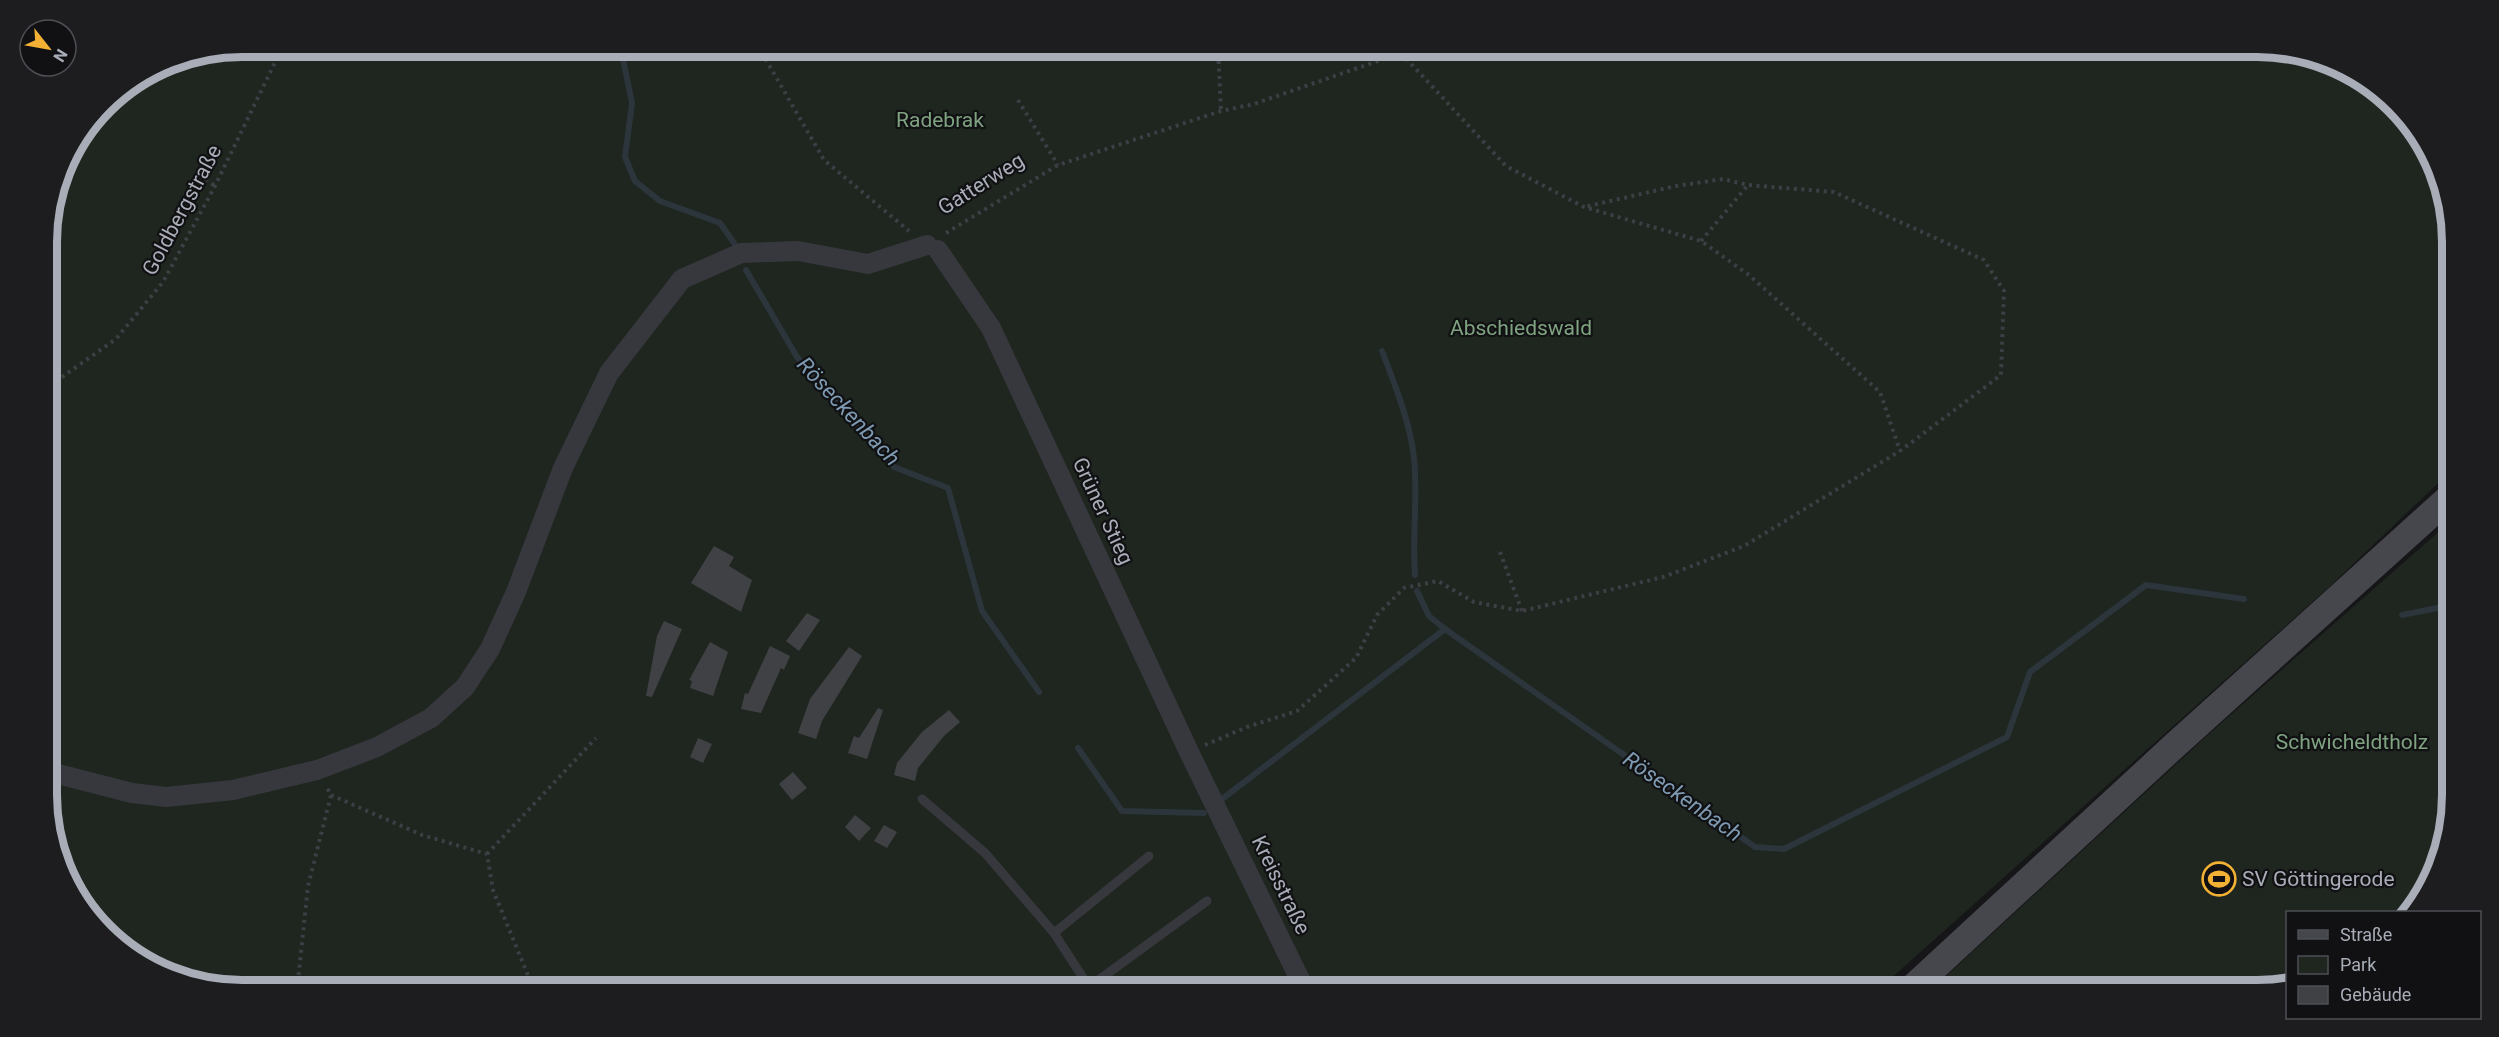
<svg xmlns="http://www.w3.org/2000/svg" width="2499" height="1037" font-family="Roboto,sans-serif">
	<style>
		.green { fill: #1e261f }
		.lines { fill: none; stroke-linecap: round; stroke-linejoin: round }
		.stream { stroke: #2c353c; stroke-width: 6 }
		.building { fill: #404145 }
		.path { stroke: #3d3f44; stroke-width: 4; stroke-dasharray: 3 4.5; stroke-linecap: butt }
		.service { stroke: #37383d; stroke-width: 9 }
		.minor { stroke: #37383d; stroke-width: 20 }
		.secondary { stroke: #45474d; stroke-width: 27 }
		.labels { text-anchor: middle; stroke-width: 4.5; stroke-linejoin: round; paint-order: stroke }
		.park-label { font-size: 21px; fill: #7fa381; stroke: #111113 }
		.street-label { font-size: 21px; fill: #a8adb8; stroke: #111113 }
		.poi-label { font-size: 21px; fill: #a8adb8; stroke: #111113; text-anchor: start }
		.water-label { font-size: 22px; font-style: italic; fill: #7f9bb3; stroke: #111113 }
		.rim { fill: none; stroke: #a8adb8; stroke-width: 8 }
	</style>
	<rect width="100%" height="100%" fill="#161618"/>
	<g class="green">
		<path d="M242,46l2015,1 63,10 84,56 29,43 18,60 1,254 -123,117 -451,403h-1636l-63,-10 -84,-56 -45,-91 -3,-605 20,-73 46,-60 54,-34z"/>
		<path d="M2452,520v275l-10,63 -29,54h-125l-1,75 -17,3h-339l279,-257z"/>
	</g>
	<g class="lines">
		<g class="stream">
			<path d="M616,46l6,8 10,49 -7,54 10,24 25,20 60,22 14,20"/>
			<path d="M746,270l51,87 97,110 54,21 34,123 57,81"/>
			<path d="M1382,351c13,34 28,71 32,107 4,39 -2,78 1,117"/>
			<path d="M1417,591l12,25 16,13"/>
			<path d="M2402,615l50,-10"/>
			<path d="M1078,748l44,63 82,2"/>
			<path d="M1222,799l223,-170 310,218 29,2 223,-112 23,-65 116,-87 98,14"/>
		</g>
	</g>
	<g class="building">
		<path d="M714,546l20,11 -5,9 23,14 -11,32 -50,-29z"/>
		<path d="M807,613l13,7 -21,31 -13,-10z"/>
		<path d="M664,621l18,8 -30,68 -6,-1 11,-60z"/>
		<path d="M710,642l18,10 -15,44 -23,-8 2,-7 -3,-1z"/>
		<path d="M770,646l20,10 -6,14 -3,-2 -20,45 -20,-4 4,-16 3,1z"/>
		<path d="M849,647l13,9 -40,65 -6,18 -18,-6 12,-34z"/>
		<path d="M878,708l5,2 -16,49 -19,-6 6,-17 5,2z"/>
		<path d="M949,710l11,12 -16,14 -26,32 -3,13 -21,-6 3,-12 25,-31z"/>
		<path d="M698,738l14,6 -9,19 -13,-6z"/>
		<path d="M793,772l14,16 -15,12 -13,-16z"/>
		<path d="M855,815l16,13 -12,13 -14,-14z"/>
		<path d="M884,825l13,7 -10,16 -13,-7z"/>
	</g>
	<g class="lines">
		<g class="path">
			<path d="M758,46l66,114 85,71"/>
			<path d="M1218,46l3,65"/>
			<path d="M1401,53l105,113 78,41 117,34 48,34 131,117 20,59"/>
			<path d="M1018,100l40,65"/>
			<path d="M199,175l16,11"/>
			<path d="M946,233l112,-68 163,-54 33,-7 147,-51 13,-7"/>
			<path d="M1701,241l47,-56"/>
			<path d="M48,383l14,-6 54,-38 47,-57 52,-96 68,-140"/>
			<path d="M1500,552l22,59"/>
			<path d="M1205,745l42,-18 50,-16 59,-53 21,-43 27,-27 34,-7 36,21 48,9 141,-34 81,-31 156,-95 101,-76 3,-84 -20,-31 -150,-68 -86,-7 -25,-6 -47,7 -92,21"/>
			<path d="M331,795l91,40 65,19 6,36 41,100"/>
			<path d="M487,854l109,-116"/>
			<path d="M297,990l11,-104 23,-91 -5,-9"/>
		</g>
		<g class="service">
			<path d="M922,799l63,54 69,80 37,57"/>
			<path d="M1054,933l95,-77"/>
			<path d="M1089,987l118,-86"/>
		</g>
		<g class="minor">
			<path d="M938,250l53,78 198,424 116,238"/>
			<path d="M50,772l82,21 34,4 67,-7 84,-20 60,-23 54,-29 34,-31 25,-38 26,-57 47,-124 46,-95 73,-94 59,-26 57,-2 70,13 59,-19"/>
		</g>
		<path class="secondary" d="M1910,990l264,-244 278,-251"/>
	</g>
	<defs>
		<g id="stadium-ring" transform="scale(1.725)"><circle r="9.5" fill="#111113" stroke="#f2b134" stroke-width="1.5"/><path d="M0-5a6.5 5 0 1 0 0 10a6.5 5 0 1 0 0-10ZM-3.5-1.8h7v3.6h-7Z" fill="#f2b134"/></g>
	</defs>
	<g fill-rule="evenodd">
		<use href="#stadium-ring" x="2219" y="879"/>
	</g>
	<g class="labels">
		<g class="park-label">
			<text x="940" y="127">Radebrak</text>
			<text x="1521" y="335">Abschiedswald</text>
			<text x="2352" y="749">Schwicheldtholz</text>
		</g>
		<g class="street-label">
			<text transform="translate(981 184) rotate(-32)" y="7">Gatterweg</text>
			<text transform="translate(182 210) rotate(-62)" y="7">Goldbergstraße</text>
			<text transform="translate(1103 511) rotate(65)" y="7">Grüner Stieg</text>
			<text transform="translate(1281 885) rotate(64)" y="7">Kreisstraße</text>
		</g>
		<g class="poi-label">
			<text x="2242" y="886">SV Göttingerode</text>
		</g>
		<g class="water-label">
			<text transform="translate(849 411) rotate(47)" y="8">Röseckenbach</text>
			<text transform="translate(1683 796) rotate(35)" y="8">Röseckenbach</text>
		</g>
	</g>
	<path d="M0 0H2499V1037H0ZM242 57H2257A185 185 0 0 1 2442 242V795A185 185 0 0 1 2257 980H242A185 185 0 0 1 57 795V242A185 185 0 0 1 242 57Z" fill="#1d1d20" fill-rule="evenodd"/>
	<path class="rim" d="M242 57H2257A185 185 0 0 1 2442 242V795A185 185 0 0 1 2257 980H242A185 185 0 0 1 57 795V242A185 185 0 0 1 242 57Z"/>
	<rect x="2286" y="911" width="195" height="108" fill="#111113" stroke="#4d4f55" stroke-width="1.5"/>
	<rect x="2298" y="930" width="30" height="9" fill="#45474d" stroke="#4d4f55" stroke-width="1.5"/>
	<text x="2340" y="941" font-size="18" fill="#a8adb8">Straße</text>
	<rect x="2298" y="956" width="30" height="18" fill="#1e261f" stroke="#4d4f55" stroke-width="1.5"/>
	<text x="2340" y="971" font-size="18" fill="#a8adb8">Park</text>
	<rect x="2298" y="986" width="30" height="18" fill="#404145" stroke="#4d4f55" stroke-width="1.5"/>
	<text x="2340" y="1001" font-size="18" fill="#a8adb8">Gebäude</text>
	<g transform="translate(48 48) rotate(121)"><circle r="28" fill="#111113" stroke="#4d4f55" stroke-width="1.5"/>
	<path d="M0-4.5L10 22L0 15L-10 22Z" fill="#f2b134"/>
	<text y="-9" font-size="16" font-weight="bold" text-anchor="middle" fill="#a8adb8">N</text>
	</g>
</svg>
